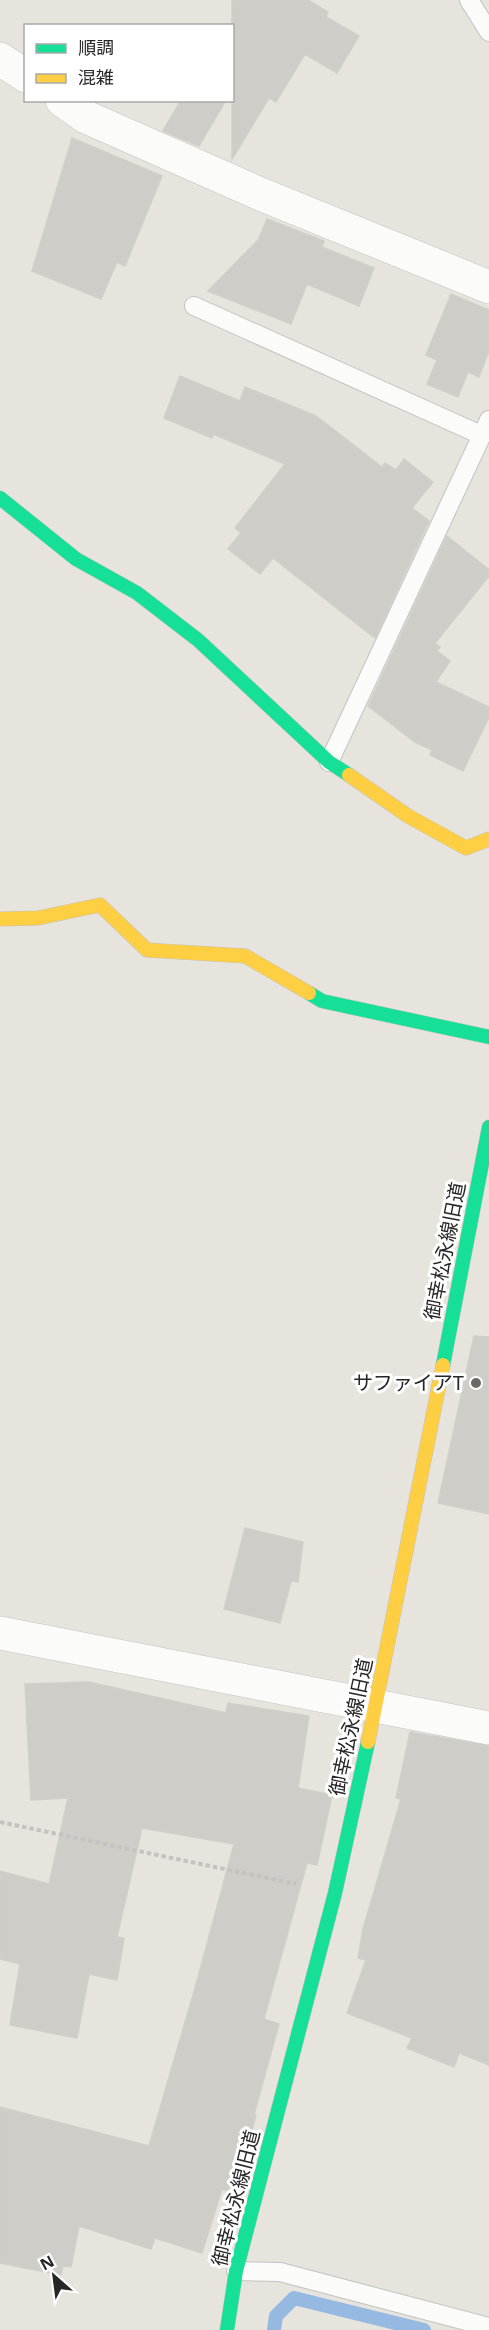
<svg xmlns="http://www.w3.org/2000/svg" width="489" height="2330" font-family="'Noto Sans','Noto Sans JP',sans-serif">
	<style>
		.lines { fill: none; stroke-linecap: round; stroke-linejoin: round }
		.stream { stroke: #96b9e1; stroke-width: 14 }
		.building { fill: #cecdc8; stroke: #d0cfc9; stroke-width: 1.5 }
		.lane-casing { stroke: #c4c2c2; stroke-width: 20 }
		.street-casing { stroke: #c4c2c2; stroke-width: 34 }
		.fast-casing { stroke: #c4c2c2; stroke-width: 15 }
		.slow-casing { stroke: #c4c2c2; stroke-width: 15 }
		.path { stroke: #c4c3c2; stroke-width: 4; stroke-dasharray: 4.5 3; stroke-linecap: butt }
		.lane { stroke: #fbfbfa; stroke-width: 18 }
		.street { stroke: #fbfbfa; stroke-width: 33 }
		.fast { stroke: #16e098; stroke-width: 14 }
		.slow { stroke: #ffcf43; stroke-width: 14 }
		.poi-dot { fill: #6a6966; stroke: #fff; stroke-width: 2 }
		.labels { text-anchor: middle; stroke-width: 6; stroke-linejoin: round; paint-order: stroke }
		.street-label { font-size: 20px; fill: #272727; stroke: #fff }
		.poi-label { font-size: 20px; fill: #272727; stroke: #fff; text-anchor: end }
	</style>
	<rect width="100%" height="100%" fill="#e6e4dc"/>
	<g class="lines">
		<path class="stream" d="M274,2330l2,-14 18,-18 130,32"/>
	</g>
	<g class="building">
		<path d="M232,0h76l20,12 -2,5 33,19 -22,37 -32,-19 -29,48 -7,-4 -37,61z"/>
		<path d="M181,100h45l-27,46 -36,-15z"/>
		<path d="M72,138l90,38 -37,90 -8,-4 -16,37 -69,-28z"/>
		<path d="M267,219l57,22 -2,6 52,21 -15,38 -52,-22 -16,40 -83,-33 50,-51z"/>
		<path d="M451,294l38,16v41l-10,26 -11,-5 -10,25 -31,-13 10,-24 -11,-5z"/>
		<path d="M180,376l60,25 5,-14 71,29 66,51 3,-4 11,7 8,-11 29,23 -21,26 17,13 -54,117 -102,-80 -13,16 -32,-25 13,-16 -6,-5 50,-64 -72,-30 -1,4 -48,-20z"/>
		<path d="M447,536l42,34v6l-54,67 5,4 -3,4 13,10 -14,21 53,25v10l-26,54 -33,-16 2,-5 -17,-8 -47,-36z"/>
		<path d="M474,1336l15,1v177l-51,-11z"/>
		<path d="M245,1528l58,14 -5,40 -7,-1 -11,42 -56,-14z"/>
		<path d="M89,1682l137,31 2,-10 81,13 -11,72 34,7 -15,70 -10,-2 -43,156 15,5 -25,91h2l-12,46 -10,32 -12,-4 -20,64 -47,-15 -4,11 -72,-23 -8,41 -8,-1 -2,9 -61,-12v-156l149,39 46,-158 39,-144 -92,-16 -25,109 7,1 -7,42 -28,-6 -12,64 -67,-13 10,-61 -20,-5v-88l49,13 19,-86 -37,2 -6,-116z"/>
		<path d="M410,1732l79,14v319l-30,-12 -5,14 -47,-19 5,-10 -65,-25 19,-53 -8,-2 5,-29 38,-130 -5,-1z"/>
	</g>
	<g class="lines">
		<g class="lane-casing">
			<g id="lane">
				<path d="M469,0l20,32"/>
				<path d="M194,306l287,129"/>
				<path d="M329,762l160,-342"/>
				<path d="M236,2271l44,1 209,55"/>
			</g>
		</g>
		<g class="street-casing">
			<g id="street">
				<path d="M0,59l26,17"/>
				<path d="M62,100l24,17 172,76 231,94"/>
				<path d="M0,1633l489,95"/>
			</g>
		</g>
		<g class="fast-casing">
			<g id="fast">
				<path d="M0,498l76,61 61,34 61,47 131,122 20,13"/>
				<path d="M309,993l13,8 167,36"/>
				<path d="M443,1365l46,-238"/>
				<path d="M227,2330l9,-59 99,-378 33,-151"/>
			</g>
		</g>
		<g class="slow-casing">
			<g id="slow">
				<path d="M349,775l59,41 58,32 23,-9"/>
				<path d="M0,919l38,-1 62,-13 47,45 98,6 64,37"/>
				<path d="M368,1742l75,-377"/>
			</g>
		</g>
		<path class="path" d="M0,1822l296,62"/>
		<use href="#lane" class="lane"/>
		<use href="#street" class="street"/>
		<use href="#fast" class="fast"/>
		<use href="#slow" class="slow"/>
	</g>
	<circle class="poi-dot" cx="476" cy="1383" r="6"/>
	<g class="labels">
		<g class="street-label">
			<text transform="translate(445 1251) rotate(-79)" y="7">御幸松永線旧道</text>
			<text transform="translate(351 1727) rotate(-78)" y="7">御幸松永線旧道</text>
			<text transform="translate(236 2198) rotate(-76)" y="7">御幸松永線旧道</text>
		</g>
		<g class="poi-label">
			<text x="464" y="1390">サファイアT</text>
		</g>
	</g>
	<rect x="24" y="24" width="210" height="78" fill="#ffffff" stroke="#a9a9a9" stroke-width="1.5"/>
	<rect x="36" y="44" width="30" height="9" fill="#16e098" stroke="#a9a9a9" stroke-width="1.5"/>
	<text x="78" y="54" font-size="18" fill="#272727">順調</text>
	<rect x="36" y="74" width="30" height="9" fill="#ffcf43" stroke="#a9a9a9" stroke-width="1.5"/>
	<text x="78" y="84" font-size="18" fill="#272727">混雑</text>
	<g transform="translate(54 2276) rotate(332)" stroke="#ffffff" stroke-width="4.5" paint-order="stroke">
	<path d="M0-4.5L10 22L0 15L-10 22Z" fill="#272727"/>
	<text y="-9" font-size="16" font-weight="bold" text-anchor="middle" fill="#272727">N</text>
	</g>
</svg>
